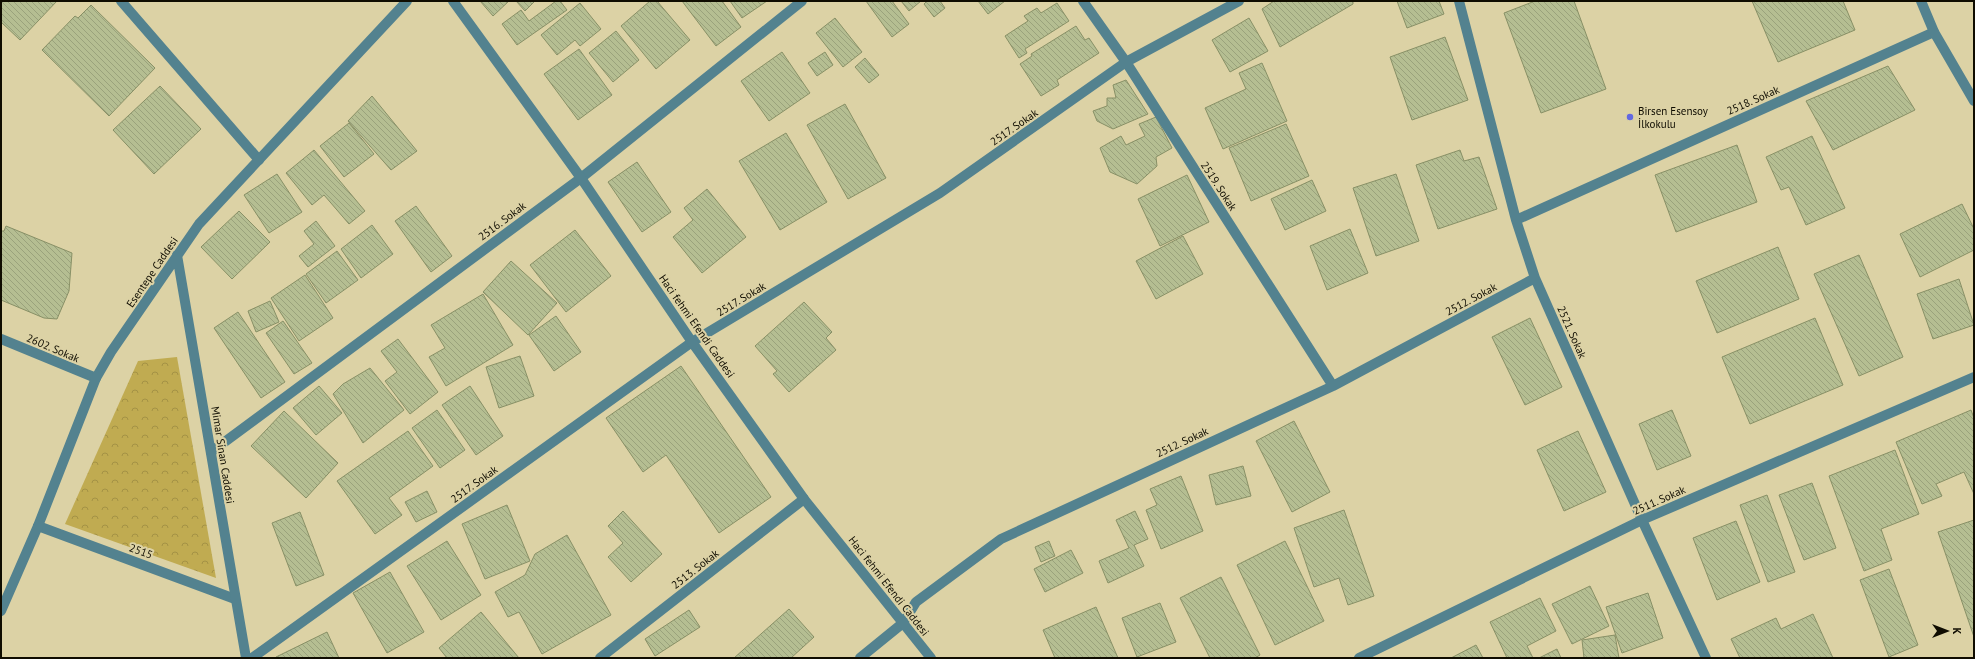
<svg xmlns="http://www.w3.org/2000/svg" width="1975" height="659" viewBox="0 0 1975 659" font-family="'PT Sans',sans-serif">
  <style>
    .park { fill: url(#park-crowns) }
    .building { fill: url(#building-back-hatch); stroke: #889066 }
    .lines { fill: none; stroke-linecap: round; stroke-linejoin: round }
    .minor { stroke: #53828f; stroke-width: 10 }
    .tertiary { stroke: #53828f; stroke-width: 10 }
    .poi-dot { fill: #6268e1; stroke: #dcd2a5; stroke-width: 1.5 }
    .labels { text-anchor: middle; stroke-width: 4; stroke-linejoin: round; paint-order: stroke }
    .street-label { font-size: 11px; fill: #0f0c00; stroke: #dcd2a5 }
    .poi-label { font-size: 11px; fill: #0f0c00; stroke: #dcd2a5; text-anchor: start }
  </style>
  <defs>
    <pattern id="park-crowns" width="20" height="18" patternUnits="userSpaceOnUse"><rect width="20" height="18" fill="#c0ab51"/><path d="M2 6a3 3 0 1 1 6 0M12 15a3 3 0 1 1 6 0" fill="none" stroke="#a49245"/></pattern>
    <pattern id="building-back-hatch" width="6" height="6" patternUnits="userSpaceOnUse"><rect width="6" height="6" fill="#b5be92"/><path d="M-1 5l2 2M0 0l6 6M5-1l2 2" fill="none" stroke="#9aa27c"/></pattern>
  </defs>
  <rect width="100%" height="100%" fill="#dcd2a5"/>
  <path class="park" d="M 177,357 L 216,578 L 65,524 L 138,361 Z"/>
  <path class="building" d="M 1,1 L 57,1 L 20,40 L 1,22 Z
    M 480,1 L 509,1 L 493,16 Z
    M 516,1 L 535,1 L 525,11 Z
    M 556,1 L 560,1 L 567,10 L 517,45 L 502,24 L 521,10 L 529,21 Z
    M 650,1 L 657,1 L 690,40 L 656,69 L 621,26 Z
    M 682,1 L 722,1 L 741,27 L 716,46 Z
    M 730,1 L 767,1 L 742,18 Z
    M 866,1 L 892,1 L 909,24 L 892,37 Z
    M 901,1 L 921,1 L 909,11 Z
    M 927,1 L 940,1 L 945,8 L 934,17 L 924,4 Z
    M 978,1 L 1005,1 L 988,14 Z
    M 1274,1 L 1353,1 L 1353,4 L 1280,47 L 1262,9 Z
    M 1397,1 L 1439,1 L 1444,14 L 1407,28 Z
    M 1535,1 L 1574,1 L 1606,89 L 1541,113 L 1504,13 Z
    M 1752,1 L 1843,1 L 1855,30 L 1778,62 Z
    M 580,3 L 601,29 L 580,46 L 575,40 L 557,55 L 541,35 Z
    M 1057,3 L 1069,21 L 1025,49 L 1027,53 L 1019,58 L 1005,36 L 1028,21 L 1024,16 L 1037,8 L 1041,13 Z
    M 91,5 L 155,68 L 109,116 L 42,50 L 75,16 L 78,18 Z
    M 835,18 L 862,52 L 843,67 L 816,33 Z
    M 1249,18 L 1268,51 L 1230,72 L 1212,40 Z
    M 1076,26 L 1085,40 L 1089,38 L 1099,53 L 1057,80 L 1059,85 L 1041,96 L 1020,64 L 1032,56 L 1031,54 Z
    M 616,31 L 639,60 L 613,82 L 589,53 Z
    M 1445,37 L 1468,100 L 1412,120 L 1390,57 Z
    M 579,49 L 612,95 L 578,120 L 544,74 Z
    M 782,52 L 810,93 L 769,121 L 741,81 Z
    M 825,52 L 833,65 L 817,76 L 808,63 Z
    M 865,58 L 879,75 L 869,83 L 855,67 Z
    M 1262,63 L 1287,121 L 1223,149 L 1205,108 L 1246,89 L 1239,73 Z
    M 1888,66 L 1915,110 L 1833,150 L 1806,101 Z
    M 1126,80 L 1148,114 L 1113,129 L 1097,121 L 1093,111 L 1107,106 L 1107,98 L 1116,98 L 1113,85 Z
    M 160,86 L 201,129 L 154,174 L 113,130 Z
    M 372,96 L 417,151 L 391,170 L 348,121 Z
    M 845,104 L 886,178 L 848,199 L 807,125 Z
    M 1156,117 L 1172,148 L 1156,157 L 1157,166 L 1137,184 L 1110,172 L 1100,148 L 1121,136 L 1126,145 L 1145,136 L 1139,124 Z
    M 349,123 L 374,154 L 344,177 L 320,146 Z
    M 1286,124 L 1309,176 L 1251,201 L 1229,148 Z
    M 786,133 L 827,202 L 780,230 L 739,161 Z
    M 1812,136 L 1845,208 L 1806,225 L 1789,187 L 1781,190 L 1766,157 Z
    M 1737,145 L 1757,202 L 1676,232 L 1655,175 Z
    M 314,150 L 365,211 L 349,224 L 324,195 L 312,205 L 286,173 Z
    M 1460,150 L 1464,161 L 1479,157 L 1497,209 L 1438,229 L 1416,165 Z
    M 637,162 L 671,212 L 642,232 L 608,182 Z
    M 277,174 L 302,212 L 269,233 L 244,195 Z
    M 1396,174 L 1419,241 L 1376,256 L 1353,188 Z
    M 1187,175 L 1209,222 L 1160,246 L 1138,199 Z
    M 1312,180 L 1326,211 L 1285,230 L 1271,199 Z
    M 707,189 L 746,237 L 702,273 L 673,237 L 693,220 L 684,208 Z
    M 1962,204 L 1974,229 L 1974,250 L 1920,277 L 1900,234 Z
    M 416,206 L 452,256 L 431,272 L 395,221 Z
    M 239,211 L 270,242 L 232,279 L 201,247 Z
    M 316,221 L 335,246 L 308,267 L 299,256 L 314,244 L 304,231 Z
    M 372,225 L 393,254 L 361,278 L 341,249 Z
    M 6,226 L 72,253 L 69,291 L 57,319 L 44,318 L 1,300 L 1,231 L 4,231 Z
    M 1350,229 L 1368,273 L 1327,290 L 1310,246 Z
    M 575,230 L 611,276 L 566,312 L 530,265 Z
    M 1183,236 L 1203,274 L 1156,299 L 1136,261 Z
    M 1778,247 L 1799,299 L 1717,333 L 1696,281 Z
    M 337,251 L 358,280 L 326,303 L 306,274 Z
    M 1859,255 L 1903,357 L 1859,376 L 1814,274 Z
    M 511,261 L 557,303 L 528,335 L 483,292 Z
    M 305,275 L 333,318 L 299,341 L 271,298 Z
    M 1959,279 L 1974,325 L 1933,339 L 1917,294 Z
    M 483,294 L 513,345 L 446,386 L 429,357 L 445,348 L 431,325 Z
    M 270,301 L 279,322 L 256,332 L 248,311 Z
    M 804,302 L 832,332 L 826,338 L 836,350 L 789,392 L 773,374 L 777,371 L 755,346 Z
    M 238,312 L 285,382 L 261,398 L 214,328 Z
    M 556,316 L 581,352 L 554,371 L 529,335 Z
    M 1530,318 L 1562,387 L 1525,405 L 1492,337 Z
    M 1815,318 L 1843,385 L 1750,424 L 1722,357 Z
    M 283,321 L 312,363 L 294,374 L 266,333 Z
    M 398,339 L 438,392 L 410,414 L 385,381 L 397,372 L 381,351 Z
    M 520,356 L 534,396 L 499,408 L 486,367 Z
    M 681,366 L 771,497 L 719,533 L 666,455 L 643,472 L 606,418 Z
    M 370,368 L 404,410 L 363,443 L 333,394 L 343,384 Z
    M 319,386 L 342,413 L 316,435 L 293,408 Z
    M 470,386 L 503,436 L 476,455 L 442,405 Z
    M 437,410 L 465,450 L 440,468 L 412,428 Z
    M 1672,410 L 1691,456 L 1657,470 L 1639,424 Z
    M 1971,410 L 1974,418 L 1974,494 L 1964,472 L 1936,484 L 1942,496 L 1922,504 L 1896,442 Z
    M 284,411 L 338,463 L 306,498 L 251,446 Z
    M 1294,421 L 1330,492 L 1292,512 L 1256,441 Z
    M 408,431 L 433,466 L 389,498 L 402,515 L 375,534 L 337,481 Z
    M 1578,431 L 1606,492 L 1564,511 L 1537,450 Z
    M 1895,450 L 1919,514 L 1881,529 L 1892,560 L 1864,571 L 1829,476 Z
    M 1243,466 L 1251,496 L 1216,505 L 1209,475 Z
    M 1181,476 L 1203,531 L 1161,549 L 1146,510 L 1157,505 L 1150,489 Z
    M 1812,483 L 1836,548 L 1804,560 L 1779,495 Z
    M 427,491 L 437,512 L 416,522 L 405,502 Z
    M 1767,495 L 1795,572 L 1768,582 L 1740,505 Z
    M 507,505 L 530,561 L 485,579 L 462,524 Z
    M 1344,510 L 1374,596 L 1348,605 L 1339,578 L 1314,587 L 1294,528 Z
    M 623,511 L 662,554 L 631,582 L 608,557 L 623,543 L 608,526 Z
    M 1135,511 L 1148,539 L 1134,545 L 1144,566 L 1108,583 L 1099,561 L 1129,548 L 1116,520 Z
    M 300,512 L 324,575 L 296,586 L 272,523 Z
    M 1974,520 L 1974,637 L 1938,532 Z
    M 1736,521 L 1760,582 L 1717,600 L 1693,538 Z
    M 567,535 L 611,615 L 542,654 L 519,612 L 508,617 L 495,592 L 525,575 L 535,554 Z
    M 447,541 L 481,595 L 441,620 L 407,566 Z
    M 1049,541 L 1055,556 L 1041,562 L 1035,547 Z
    M 1285,541 L 1324,621 L 1275,645 L 1237,565 Z
    M 1071,550 L 1083,573 L 1045,592 L 1034,569 Z
    M 1889,569 L 1918,645 L 1889,657 L 1860,580 Z
    M 390,572 L 424,632 L 387,653 L 353,593 Z
    M 1221,577 L 1260,655 L 1255,658 L 1210,658 L 1180,598 Z
    M 1590,586 L 1609,626 L 1572,644 L 1552,604 Z
    M 1648,593 L 1663,638 L 1622,653 L 1606,607 Z
    M 1540,598 L 1556,631 L 1527,646 L 1533,658 L 1507,658 L 1490,622 Z
    M 1160,603 L 1176,642 L 1137,657 L 1122,618 Z
    M 1096,607 L 1118,658 L 1055,658 L 1043,630 Z
    M 789,609 L 814,637 L 791,658 L 734,658 Z
    M 689,610 L 700,627 L 655,656 L 645,639 Z
    M 481,612 L 519,658 L 447,658 L 439,648 Z
    M 1813,614 L 1833,658 L 1740,658 L 1731,639 L 1776,618 L 1781,629 Z
    M 327,632 L 339,658 L 276,658 L 276,657 Z
    M 1615,635 L 1619,658 L 1584,658 L 1582,640 Z
    M 1476,645 L 1483,658 L 1451,658 Z
    M 1557,649 L 1561,658 L 1539,658 Z"/>
  <g class="lines">
    <path class="minor" d="M 121,1 L 259,160
      M 1083,1 L 1126,62 L 1333,386
      M 1459,1 L 1516,220 L 1535,278 L 1642,520 L 1706,658
      M 1516,220 L 1934,32
      M 1,339 L 96,378
      M 211,452 L 581,178 L 802,1
      M 38,526 L 235,599
      M 252,658 L 692,342 L 940,193 L 1126,62 L 1239,1
      M 600,658 L 804,499
      M 860,658 L 903,623 L 916,602 L 1001,539 L 1333,386 L 1535,278
      M 1359,658 L 1642,520 L 1974,377"/>
    <path class="tertiary" d="M 453,1 L 581,178 L 692,342 L 804,499 L 931,658
      M 1921,1 L 1934,32 L 1974,101
      M 177,255 L 246,658
      M 1,611 L 38,526 L 96,378 L 111,352 L 199,224 L 407,1"/>
  </g>
  <circle class="poi-dot" cx="1630" cy="117" r="4"/>
  <g class="labels">
    <g class="street-label">
      <text transform="translate(1753 100) rotate(-24)" y="4">2518. Sokak</text>
      <text transform="translate(1014 127) rotate(-35)" y="4">2517. Sokak</text>
      <text transform="translate(1219 186) rotate(57)" y="4">2519. Sokak</text>
      <text transform="translate(502 221) rotate(-37)" y="4">2516. Sokak</text>
      <text transform="translate(152 272) rotate(-56)" y="4">Esentepe Caddesi</text>
      <text transform="translate(741 299) rotate(-31)" y="4">2517. Sokak</text>
      <text transform="translate(1471 299) rotate(-28)" y="4">2512. Sokak</text>
      <text transform="translate(697 326) rotate(55)" y="4">Haci fehmi Efendi Caddesi</text>
      <text transform="translate(1572 332) rotate(66)" y="4">2521. Sokak</text>
      <text transform="translate(53 348) rotate(23)" y="4">2602. Sokak</text>
      <text transform="translate(1182 442) rotate(-25)" y="4">2512. Sokak</text>
      <text transform="translate(223 455) rotate(81)" y="4">Mimar Sinan Caddesi</text>
      <text transform="translate(474 484) rotate(-36)" y="4">2517. Sokak</text>
      <text transform="translate(1659 500) rotate(-24)" y="4">2511. Sokak</text>
      <text transform="translate(141 551) rotate(20)" y="4">2515</text>
      <text transform="translate(695 569) rotate(-38)" y="4">2513. Sokak</text>
      <text transform="translate(889 586) rotate(52)" y="4">Haci fehmi Efendi Caddesi</text>
    </g>
    <g class="poi-label">
      <text x="1638" y="115">Birsen Esensoy<tspan x="1638" dy="13">İlkokulu</tspan></text>
    </g>
  </g>
  <rect width="1975" height="659" fill="none" stroke="#0f0c00" stroke-width="4"/>
  <g transform="translate(1947 631) rotate(90)" stroke="#dcd2a5" stroke-width="3" paint-order="stroke">
  <path d="M0-3L7 15L0 10L-7 15Z" fill="#0f0c00"/>
  <text y="-6" font-size="11" font-weight="bold" text-anchor="middle" fill="#0f0c00">K</text>
  </g>
</svg>
